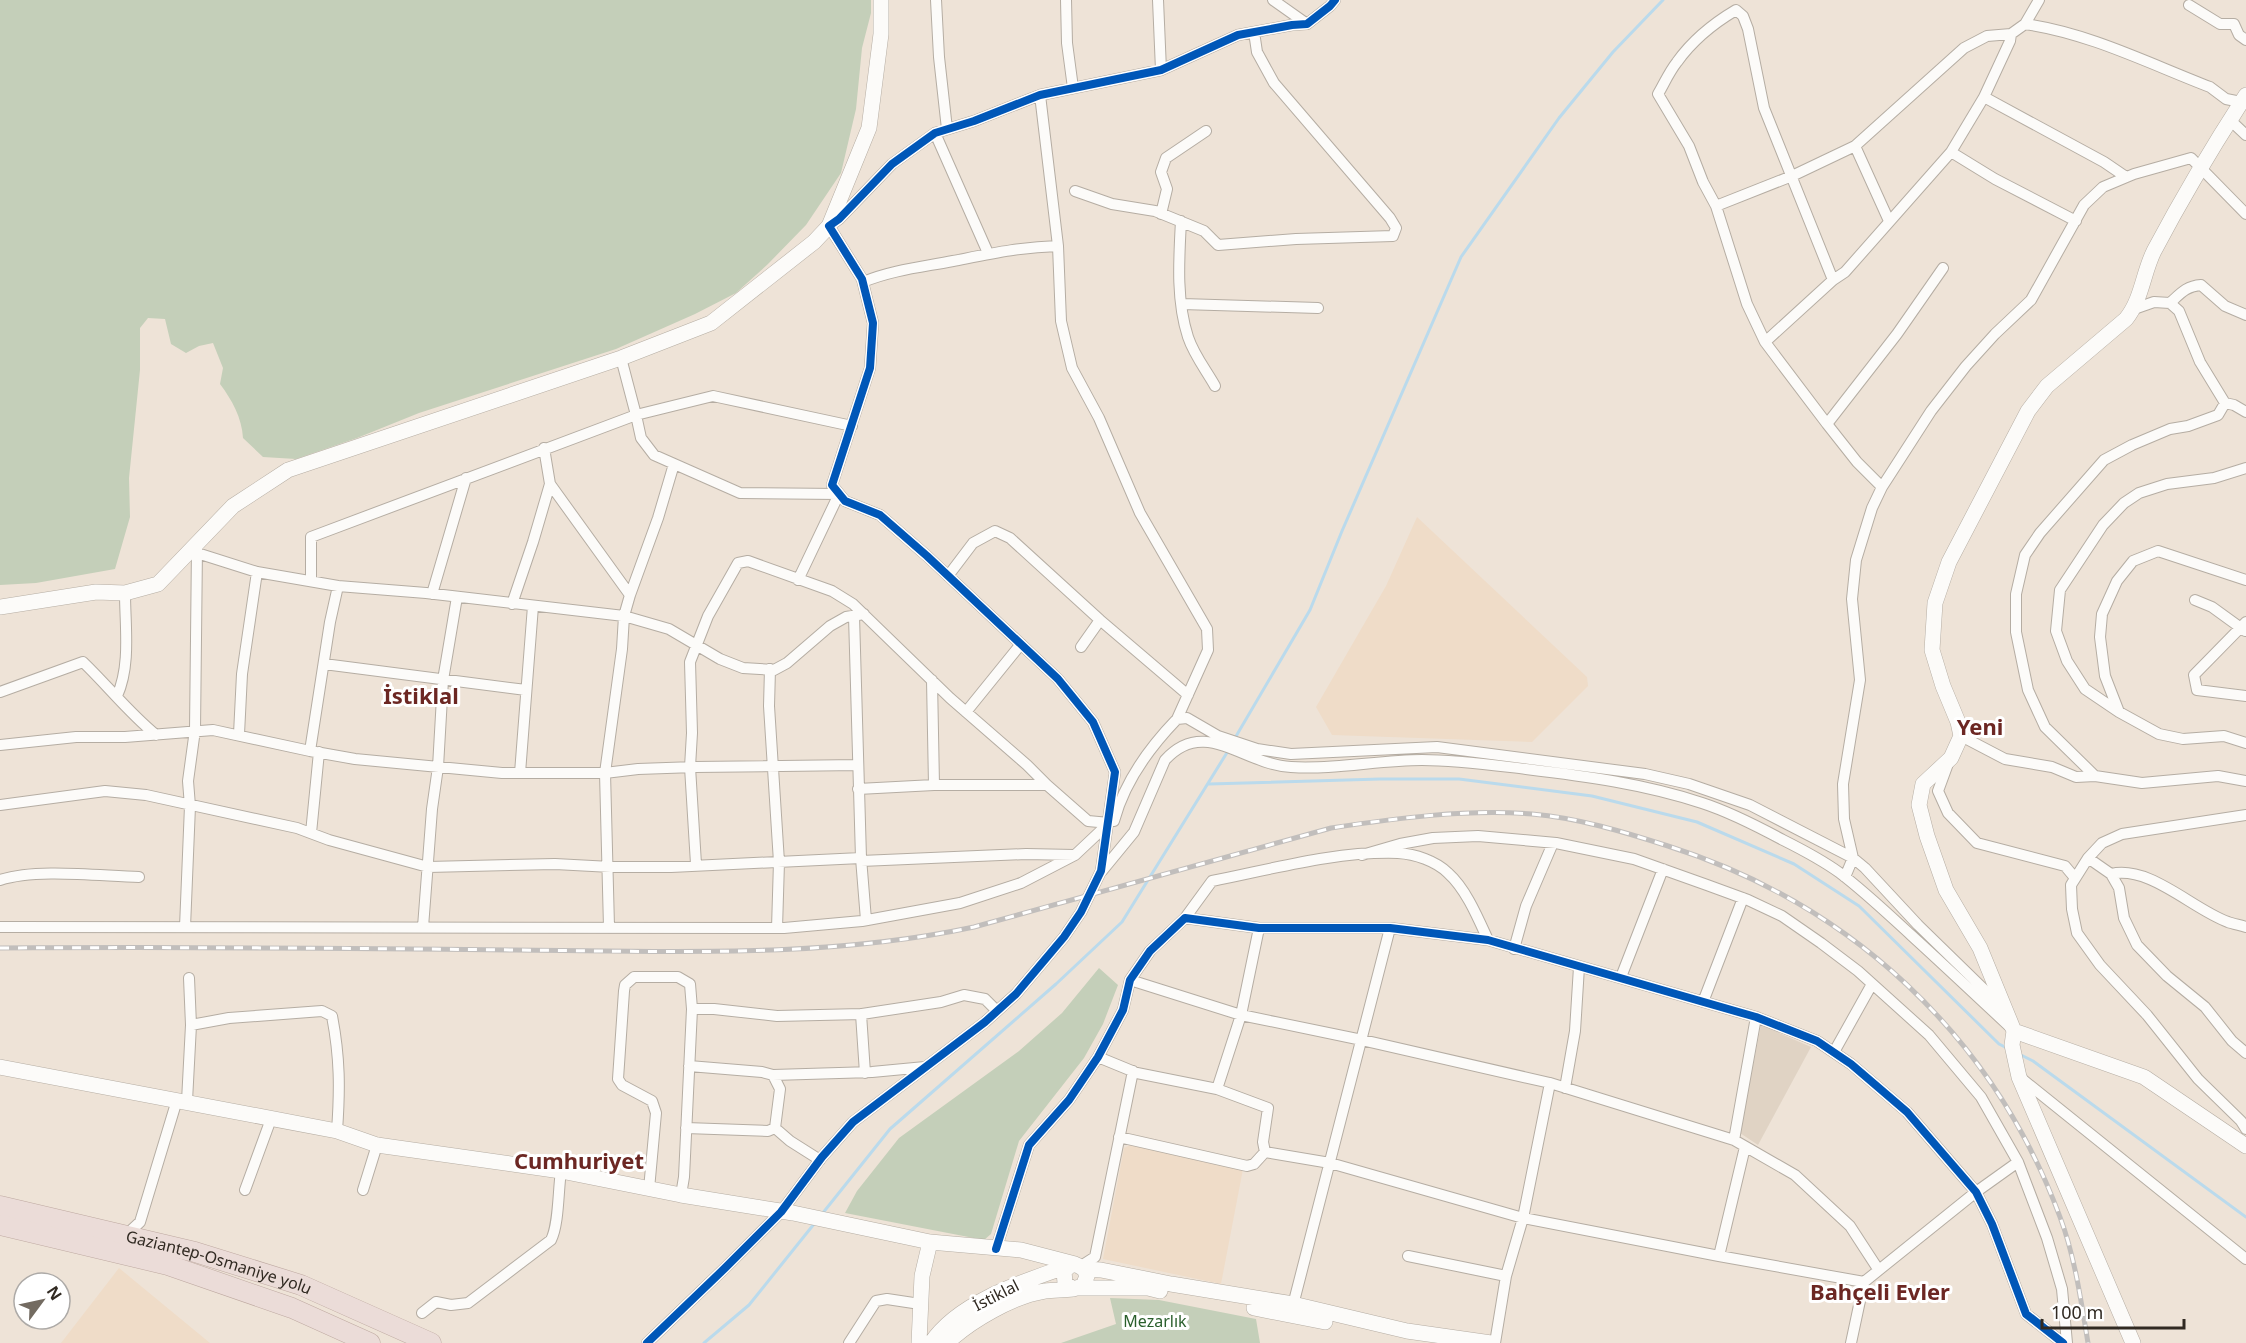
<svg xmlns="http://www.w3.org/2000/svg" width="2246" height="1343" viewBox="0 0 2246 1343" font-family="'Noto Sans',sans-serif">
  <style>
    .commercial { fill: #e0d3c4 }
    .built { fill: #efdcc8 }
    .green { fill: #c4cfb9 }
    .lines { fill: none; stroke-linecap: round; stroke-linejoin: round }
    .stream { stroke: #badaec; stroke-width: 3 }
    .street-casing { stroke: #b5ada3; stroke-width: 12 }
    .secondary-casing { stroke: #b5ada3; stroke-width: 16 }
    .highway-casing { stroke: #bea9a1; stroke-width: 21 }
    .street { stroke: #fcfbf9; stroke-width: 10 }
    .secondary { stroke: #fcfbf9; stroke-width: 15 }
    .highway { stroke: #ebdcd8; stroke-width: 20 }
    .rail-casing { stroke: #c1bebc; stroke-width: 5 }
    .rail { stroke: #fff; stroke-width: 3; stroke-dasharray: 9; stroke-linecap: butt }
    .cycleway-casing { stroke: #fff; stroke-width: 11 }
    .cycleway { stroke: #0057b8; stroke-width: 8 }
    .labels { text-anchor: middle; stroke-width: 6; stroke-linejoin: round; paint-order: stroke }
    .street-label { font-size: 16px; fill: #312a22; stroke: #fff }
    .park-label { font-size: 16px; fill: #2a5f2c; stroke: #fff }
    .district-label { font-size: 22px; font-weight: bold; fill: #6c2723; stroke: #fff }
  </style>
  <rect width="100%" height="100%" fill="#eee3d7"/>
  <path class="commercial" d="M 1761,1025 L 1811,1047 L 1758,1145 L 1740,1133 Z"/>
  <path class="built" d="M 1417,517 L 1587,677 L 1588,686 L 1532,742 L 1332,735 L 1316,707 L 1386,586 Z
    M 1132,1144 L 1243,1169 L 1221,1284 L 1103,1259 L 1124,1148 Z
    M 119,1268 L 210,1343 L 61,1343 Z"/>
  <path class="green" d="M 0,0 L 871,0 L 871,13 L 862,48 L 856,109 L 841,173 L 806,225 L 768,264 L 736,293 L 695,314 L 616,349 L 419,413 L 357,438 L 296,459 L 263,457 L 243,438 C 242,418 232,400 220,384 L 223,368 L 213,343 L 199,346 L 186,353 L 171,344 L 165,319 L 148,318 L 140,328 L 140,370 L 129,478 L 130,517 L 115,569 L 36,583 L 0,585 Z
    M 1099,968 L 1118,985 L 1103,1024 L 1084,1058 L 1019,1141 L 991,1234 L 984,1240 L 845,1213 L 857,1191 L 899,1138 L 1019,1051 L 1062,1013 Z
    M 1110,1298 L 1159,1300 L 1256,1319 L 1260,1343 L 1061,1343 L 1116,1324 Z"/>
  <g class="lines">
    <path class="stream" d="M 1235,738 L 1310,610 L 1342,531 L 1461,257 L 1559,118 L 1613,52 L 1663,0
      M 1209,784 L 1380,779 L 1459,779 L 1592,796 L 1697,822 L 1794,864 L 1859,906 L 1999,1044 L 2007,1048
      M 2021,1055 L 2033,1061 L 2246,1217
      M 822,1214 L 890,1129 L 1056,984 L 1122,922 L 1228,751
      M 704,1343 L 749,1305 L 814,1224"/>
    <g class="street-casing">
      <path id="street" d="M 936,0 L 939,57 L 947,129
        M 1066,0 L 1067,43 L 1073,88
        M 1158,0 L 1161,70
        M 1273,0 L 1307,24
        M 2039,0 L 2025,24 C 2089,33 2150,64 2210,87 L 2226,99 L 2241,102
        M 2189,5 L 2220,24 L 2234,24 L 2239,35 L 2246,40
        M 1040,95 L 1058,246 L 1061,321 L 1072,368 L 1099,418 L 1140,513 L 1207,629 L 1208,650 L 1177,719
        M 1984,97 L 2104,162 L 2126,177
        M 2230,120 L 2246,135
        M 935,133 L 988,253
        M 1855,146 L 1889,221
        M 1951,152 L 1995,179 L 2076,221
        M 1075,191 L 1112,204 L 1155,211 L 1204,231 L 1218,245 L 1296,239 L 1393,236 L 1396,228 L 1390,218 L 1274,83 L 1257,52 L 1254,32
        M 1716,206 L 1792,176 L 1855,146 L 1964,48 L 1987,36 L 2011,34 L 2025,24
        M 1161,214 L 1167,189 L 1161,172 L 1166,158 L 1206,131
        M 1181,221 C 1179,259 1176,300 1188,337 C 1194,355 1206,370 1215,386
        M 1943,268 L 1897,334 L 1827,424 L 1765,342 L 1833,280 L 1845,272 L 1951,152 L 1984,97 L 2010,41 L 2011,34
        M 863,282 C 892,270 922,267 953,261 C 989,254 1020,247 1058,246
        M 2170,303 C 2180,294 2186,286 2201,285 L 2225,306 L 2246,315
        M 1182,304 L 1318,308
        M 2134,309 L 2154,302 L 2170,303 L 2179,311 L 2200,362 L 2225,403 L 2234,405 L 2246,412
        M 1765,342 L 1747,304 L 1716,206 L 1703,182 L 1689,146 L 1658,94 C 1664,84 1669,72 1677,62 C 1692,41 1714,23 1736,10 L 1743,16 L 1748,29 L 1764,108 L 1833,280
        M 1827,424 L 1857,462 L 1882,487
        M 544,448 L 550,484 L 630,595 L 624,616 L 622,649 L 605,773 L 609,927
        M 2246,468 L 2214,478 L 2167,484 L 2139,493 L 2124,503 L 2103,525 L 2060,590 L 2056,631 L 2067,661 L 2085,689 L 2119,712 L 2159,734 L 2183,739 L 2224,736 L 2246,743
        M 197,553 L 257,572 L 338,586 L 426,593 L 624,616 L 669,629 L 720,659 L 743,668 L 774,670 L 787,663 L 830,626 L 846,617 L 864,614
        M 948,576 L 973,543 L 995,531 L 1010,538 L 1100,620 L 1188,695
        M 311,580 L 311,537 L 636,415 L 621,358
        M 798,580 L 839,494 L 740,493 L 654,455 L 641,438 L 636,415 L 713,396 L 852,426
        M 432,594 L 466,478
        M 630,595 L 658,518 L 674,464
        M 2195,600 L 2212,607 L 2245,631
        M 512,604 L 533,542 L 550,484
        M 854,616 L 861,858 L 866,920
        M 2246,622 L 2194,675 L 2197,690 L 2246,696
        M 1081,647 L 1100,620
        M 324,664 L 526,690
        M 770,669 L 769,706 L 779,862 L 777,928
        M 932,680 L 934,785 L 1047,785
        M 0,692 L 83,662 C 108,686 129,713 156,735
        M 117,696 C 131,665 125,626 125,593
        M 966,712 L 1021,644
        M 2119,712 L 2105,676 L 2100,637 L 2102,614 L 2117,581 L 2133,561 L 2158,551 L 2246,580
        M 239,734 L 242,674 L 257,572
        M 1961,736 L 2005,759 L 2052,767 L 2076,777 L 2095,776 L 2142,783 L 2218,776 L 2246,781
        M 0,745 L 76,737 L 125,737 L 213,730 L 310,751 L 355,759 L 502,773 L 605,773 L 638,769 L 695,767 L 858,765
        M 310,751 L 330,622 L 338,586
        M 1949,761 L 1938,791 L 1948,813 L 1977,843 L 2065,866 L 2075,878
        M 520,773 L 533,606
        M 2095,776 L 2045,727 L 2028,690 L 2016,632 L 2016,594 L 2025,555 L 2040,533 L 2104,460 L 2132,445 L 2170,429 L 2188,426 L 2218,415 L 2225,403
        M 858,789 L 934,785
        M 0,805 L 105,791 L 146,795 L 297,828 L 329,840 L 428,867 L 555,864 L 611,867 L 671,867 L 861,858
        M 2246,815 L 2122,834 L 2102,843 L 2088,858 L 2071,885 L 2072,909 L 2077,933 L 2100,965 L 2147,1015 L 2198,1079 L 2241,1121 L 2246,1129
        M 1114,821 C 1124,783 1150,747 1177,719 L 1187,718 L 1218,736 L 1257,749 L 1291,754 L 1437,747 L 1645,774 L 1689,784 L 1750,805 L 1853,858 L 1865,868 L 1918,925 L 1996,1001 L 2000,1008
        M 311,833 L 319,752
        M 1362,855 L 1400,844 L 1433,838 L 1478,836 L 1556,843 L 1634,859 L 1707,885 L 1748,900 L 1782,916 L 1821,943 L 1858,971 L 1929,1035 L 1981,1097 L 2018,1162 L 2047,1238 L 2062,1289 L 2067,1343
        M 2088,858 L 2111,874 L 2119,888 L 2124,918 L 2137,945 L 2167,976 L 2205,1007 L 2232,1041 L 2246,1053
        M 861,861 L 1026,854 L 1074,855
        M 696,864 L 690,767 L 692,733 L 690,662 L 708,616 L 738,563 L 748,561 L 832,591 L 853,604 L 950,698 L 1027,765 L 1047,785 L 1088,821 L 1109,823
        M 1102,871 L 1134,832 L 1165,760 C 1205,716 1244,765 1291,767 C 1334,770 1379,760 1422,760 C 1457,760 1492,765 1526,769 C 1585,776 1645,784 1702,803 C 1730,812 1757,826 1783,840 C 1803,850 1822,860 1840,873 C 1865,892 1888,914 1911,935 C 1945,966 1978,997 2011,1028
        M 2111,874 C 2150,865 2192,909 2228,922 C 2233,924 2240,925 2246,927
        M 1845,877 L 1853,858 L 1844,819 L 1843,784 L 1860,680 L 1852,599 L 1856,560 L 1872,508 L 1882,487 L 1931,411 L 1966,366 L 1995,334 L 2031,300 L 2084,205 L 2103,187 L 2134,174 L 2191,158 L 2246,214
        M 0,880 C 36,868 100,876 139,877
        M 1185,918 L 1212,881 C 1273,869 1335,851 1398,853 C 1415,854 1436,861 1448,873 C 1466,889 1478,918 1488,940
        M 0,927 L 784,928 L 862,921 L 960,903 L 1021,883 L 1075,855 L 1109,823
        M 185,927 L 190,806 L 188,781 L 195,730 L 197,547
        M 423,927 L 432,809 L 438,767 L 443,680 L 457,597
        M 1259,928 L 1241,1015 L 1217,1089 L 1268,1108 L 1263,1142 L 1265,1152 L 1330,1163 L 1523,1218 L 1719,1256 L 1864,1282
        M 1514,949 L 1526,906 L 1553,843
        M 1621,977 L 1663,869
        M 1130,980 L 1241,1015 L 1362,1040 L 1550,1083 L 1734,1140 L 1795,1175 L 1850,1226 L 1878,1269
        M 1703,1002 L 1743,898
        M 692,1009 L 714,1009 L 777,1016 L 862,1014 L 941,1002 L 964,995 L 985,999 L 997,1011
        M 861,1014 L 865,1073
        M 191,1025 L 229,1018 L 322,1011 L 332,1016 C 340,1058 340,1089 337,1131
        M 1834,1052 L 1872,984
        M 1098,1057 L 1137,1073 L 1217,1089
        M 689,1066 L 762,1072 L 773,1075 L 780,1089 L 775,1128 L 790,1141 L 820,1160
        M 773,1075 L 872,1072 L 925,1067
        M 2022,1079 L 2246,1259
        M 1565,1088 L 1575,1031 L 1579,967
        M 187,1101 L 191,1025 L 189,978
        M 686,1128 L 768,1131 L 775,1128
        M 1119,1137 L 1247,1166 L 1254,1164 L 1265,1152
        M 1734,1140 L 1756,1017
        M 649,1189 L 656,1113 L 652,1101 L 622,1085 L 618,1079 L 624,991 L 625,985 L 634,977 L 678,977 L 690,984 L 692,1009 L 684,1177 L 681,1195
        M 245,1190 L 271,1119
        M 363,1190 L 377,1145
        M 124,1237 L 140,1222 L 177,1100
        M 996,1249 L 1029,1145 L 1069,1100 L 1098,1057 L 1123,1010 L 1130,980 L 1150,951 L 1185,918 L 1259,928 L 1390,928 L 1488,940 L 1756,1017 L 1817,1041 L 1851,1064 L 1907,1112 L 1976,1192 L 1992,1224 L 2026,1314 L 2063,1343
        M 1408,1256 L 1506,1276
        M 1719,1256 L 1745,1147
        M 1081,1266 L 1095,1257 L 1133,1071
        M 1292,1309 L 1390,928
        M 422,1313 L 436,1302 L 451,1305 L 468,1303 L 551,1240 C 559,1224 558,1191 561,1171
        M 647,1343 L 725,1268 L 781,1212 L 822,1157 L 853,1122 L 985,1022 L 1016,994 L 1064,937 L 1081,912 L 1101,871 L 1115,772 L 1093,722 L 1058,679 L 927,556 L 880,515 L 845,501 L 832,485 L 870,368 L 873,323 L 862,279 L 829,226 L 839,219 L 892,164 L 935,133 L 974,121 L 1040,95 L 1161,70 L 1238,35 L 1292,25 L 1307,24 L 1330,6 L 1335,0
        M 849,1343 L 876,1301 L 887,1299 L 920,1304
        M 1495,1343 L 1506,1276 L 1523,1218 L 1550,1083
        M 1851,1343 L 1864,1282 L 1976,1192 L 2018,1162"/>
    </g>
    <g class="secondary-casing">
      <path id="secondary" d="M 0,607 L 96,592 L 125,593 L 158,584 L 233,506 L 288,470 L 621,358 L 711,323 L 814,242 L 829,226 L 869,128 L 881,34 L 881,0
        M 2014,1031 L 2144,1077 L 2246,1146
        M 0,1067 L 337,1131 L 377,1145 L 561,1171 L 681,1195 L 793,1213 L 930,1242 L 1021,1250 L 1075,1264
        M 1084,1269 L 1087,1276 L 1083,1286 L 1073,1289 L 1065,1283 L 1064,1271 L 1071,1265 L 1077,1265 L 1084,1269 L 1101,1270 L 1171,1284 L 1293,1304 L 1407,1331 L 1491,1343
        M 1079,1288 L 1148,1288 L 1160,1291
        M 1254,1308 L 1325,1322
        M 919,1343 L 922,1276 L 930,1242
        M 931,1343 C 959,1301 1025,1281 1071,1265
        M 947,1343 C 970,1321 1013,1296 1045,1291 C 1054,1290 1063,1290 1073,1289
        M 2133,1343 L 2019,1077 L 2012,1045 L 2014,1031 L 1980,948 L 1946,890 L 1927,836 L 1919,805 L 1923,784 L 1951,758 L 1961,736 L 1958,722 L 1943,686 L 1932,650 L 1935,603 L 1949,562 L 2028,411 L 2047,386 L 2126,319 C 2142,299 2143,273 2154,251 C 2182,198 2213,146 2246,95"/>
    </g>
    <g class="highway-casing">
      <g id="highway">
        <path id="s1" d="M 0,1206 L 195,1252 L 301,1285 L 431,1343"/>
        <path d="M 0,1225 L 168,1265 L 292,1308 L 370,1343"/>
      </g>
    </g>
    <use href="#street" class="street"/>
    <use href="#secondary" class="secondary"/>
    <use href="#highway" class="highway"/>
    <g class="rail-casing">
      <path id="rail" d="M 0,948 C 172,947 343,948 515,950 C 668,951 823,959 974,927 L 1331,828 C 1398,818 1465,809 1532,814 C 1579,818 1624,832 1668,846 C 1851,904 1993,1036 2060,1217 C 2075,1257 2081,1301 2088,1343"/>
    </g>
    <use href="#rail" class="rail"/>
    <g class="cycleway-casing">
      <path id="cycleway" d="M 996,1249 L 1029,1145 L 1069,1100 L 1098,1057 L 1123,1010 L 1130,980 L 1150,951 L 1185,918 L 1259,928 L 1390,928 L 1488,940 L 1756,1017 L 1817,1041 L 1851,1064 L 1907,1112 L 1976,1192 L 1992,1224 L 2026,1314 L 2063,1343
        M 647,1343 L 725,1268 L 781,1212 L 822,1157 L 853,1122 L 985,1022 L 1016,994 L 1064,937 L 1081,912 L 1101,871 L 1115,772 L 1093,722 L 1058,679 L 927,556 L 880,515 L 845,501 L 832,485 L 870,368 L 873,323 L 862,279 L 829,226 L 839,219 L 892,164 L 935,133 L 974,121 L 1040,95 L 1161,70 L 1238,35 L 1292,25 L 1307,24 L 1330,6 L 1335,0"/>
    </g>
    <use href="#cycleway" class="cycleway"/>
  </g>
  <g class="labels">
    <g class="street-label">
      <text dy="6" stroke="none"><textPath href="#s1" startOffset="226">Gaziantep-Osmaniye yolu</textPath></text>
      <text transform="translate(996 1295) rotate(-27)" y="6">İstiklal</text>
    </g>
    <g class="park-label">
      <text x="1155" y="1327">Mezarlık</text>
    </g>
    <g class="district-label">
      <text x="421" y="704">İstiklal</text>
      <text x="1980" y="735">Yeni</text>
      <text x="579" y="1169">Cumhuriyet</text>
      <text x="1880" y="1300">Bahçeli Evler</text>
    </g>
  </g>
  <g transform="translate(42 1301) rotate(57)"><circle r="28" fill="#ffffff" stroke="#adaaa7" stroke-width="1.5"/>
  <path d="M0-4.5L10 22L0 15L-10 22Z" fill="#736b61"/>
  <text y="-9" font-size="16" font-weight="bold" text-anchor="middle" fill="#312a22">N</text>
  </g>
  <path d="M2042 1319v9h142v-9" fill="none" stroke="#312a22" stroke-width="3"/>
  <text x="2051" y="1319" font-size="18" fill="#312a22" stroke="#ffffff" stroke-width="4.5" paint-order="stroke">100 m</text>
</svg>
